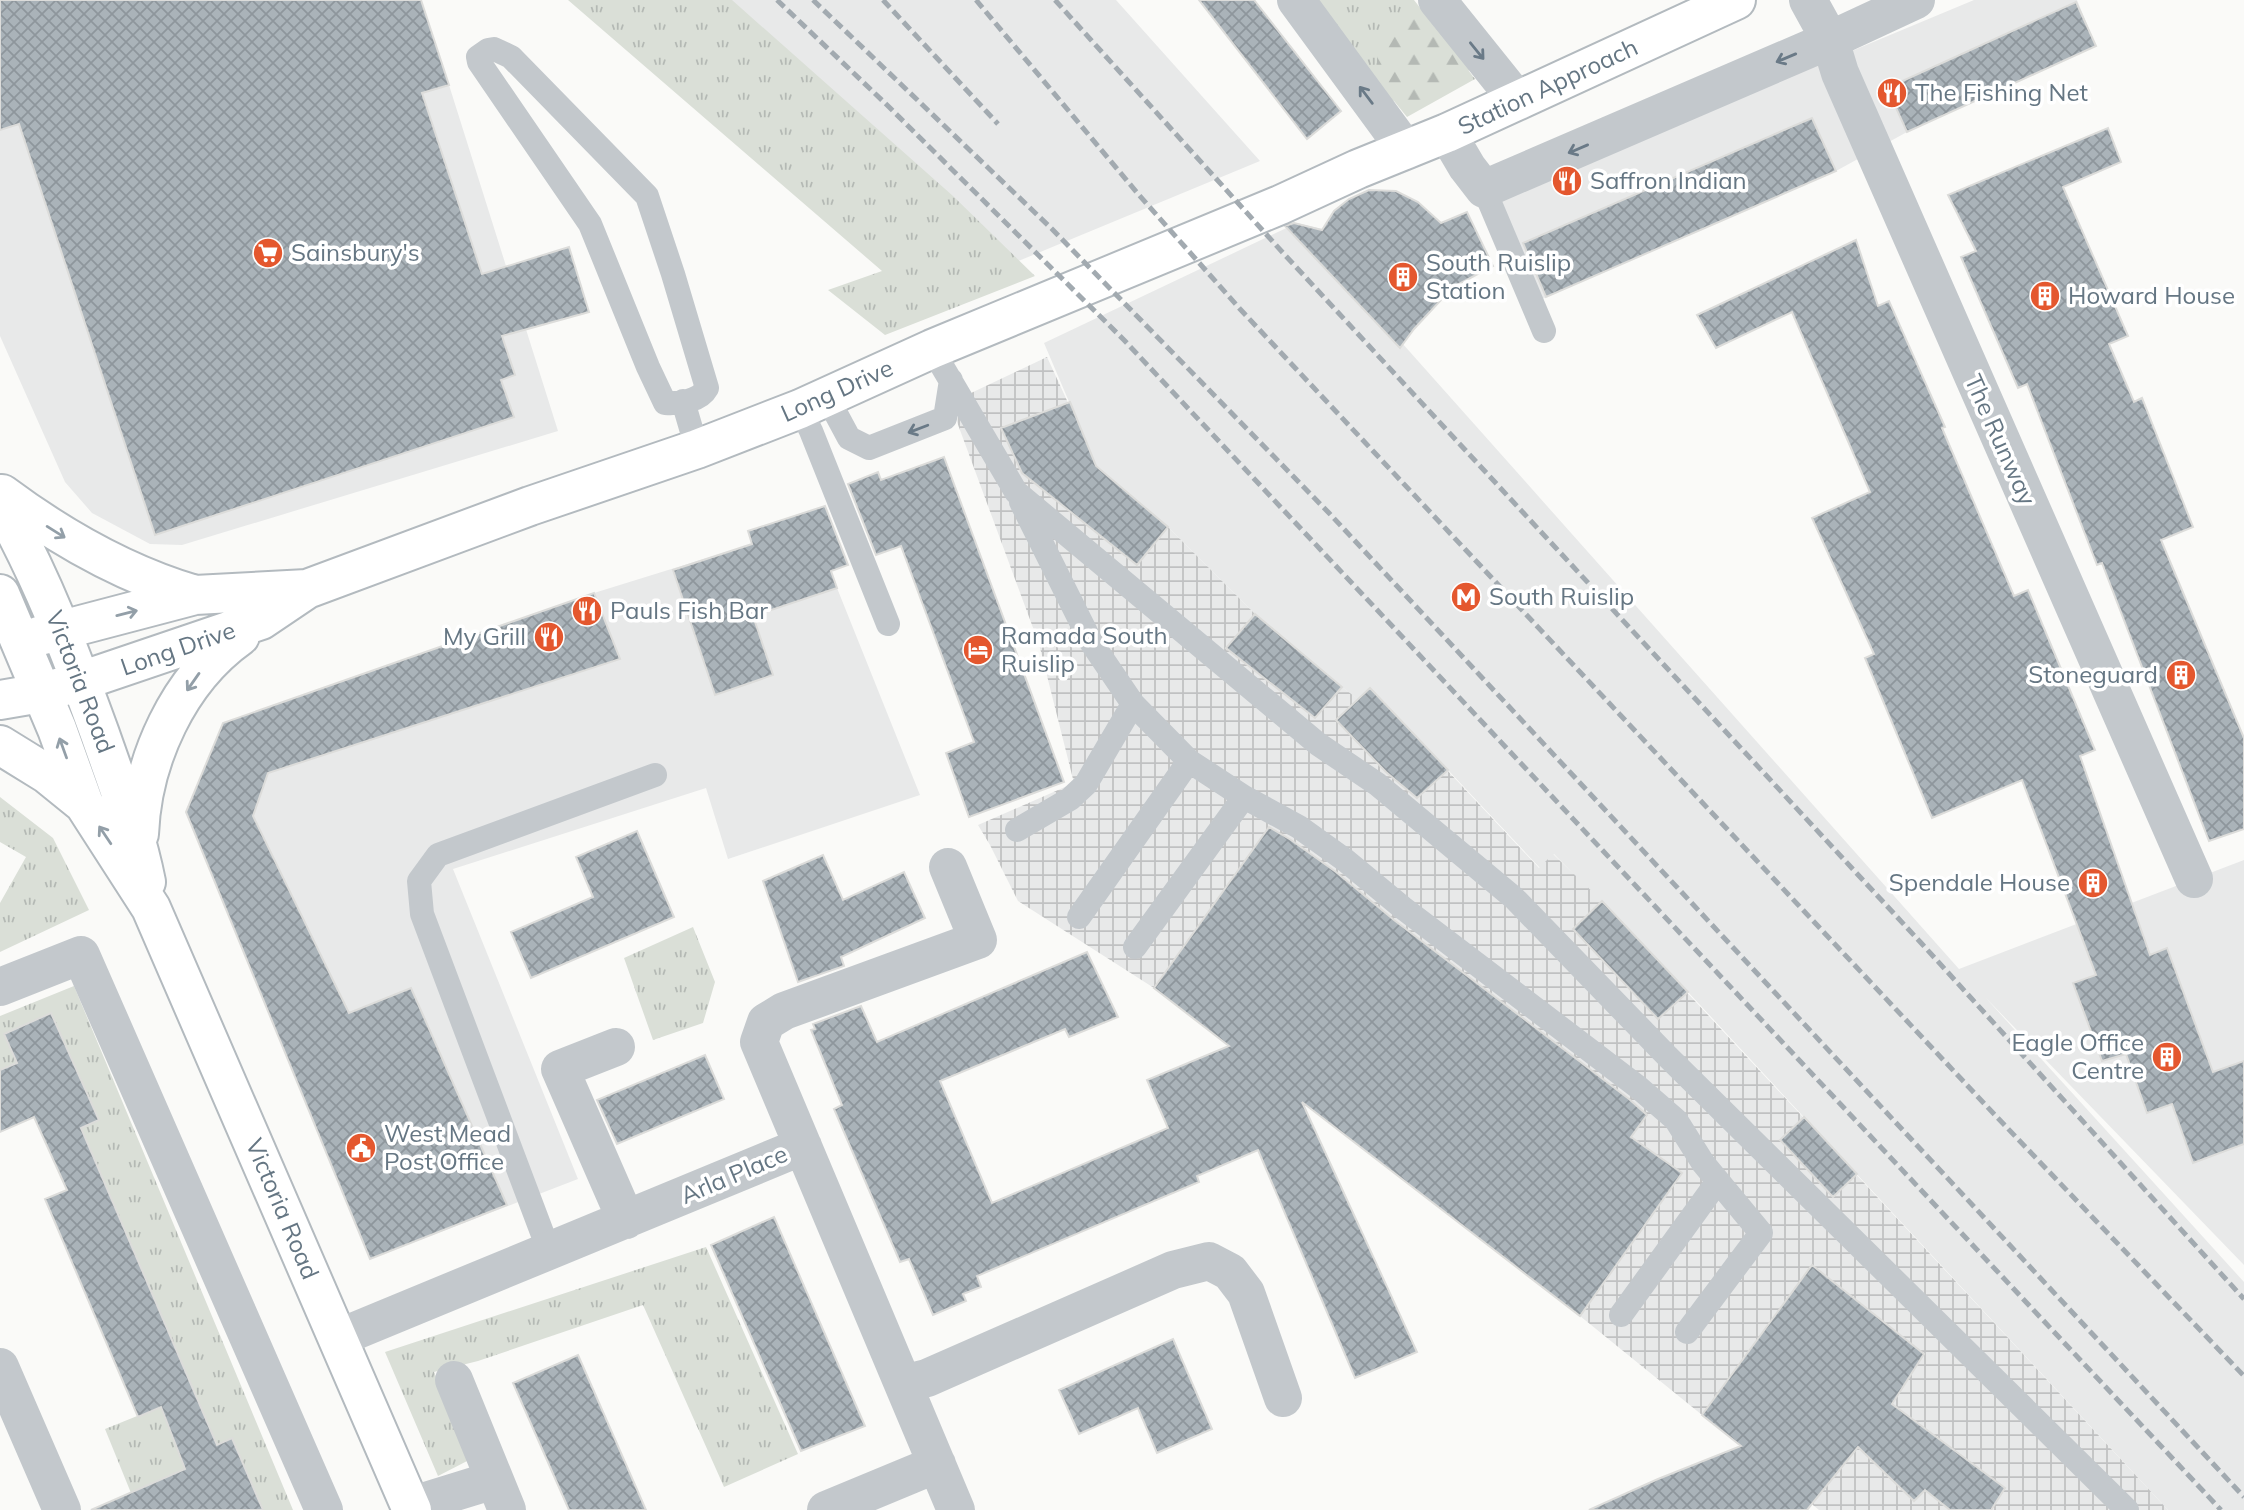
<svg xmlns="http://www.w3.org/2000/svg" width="2244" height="1510" viewBox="0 0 2244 1510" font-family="Mulish,sans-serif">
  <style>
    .built { fill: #e8e9e9 }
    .industrial { fill: url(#industrial-grid) }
    .grass { fill: url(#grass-tufts) }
    .forest { fill: url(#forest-firs) }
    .building { fill: url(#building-cross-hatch); stroke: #dcdcda; stroke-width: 2 }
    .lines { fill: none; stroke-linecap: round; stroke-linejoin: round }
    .secondary-casing { stroke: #b3babf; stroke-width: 42 }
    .lane { stroke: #c3c8cc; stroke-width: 24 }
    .street { stroke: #c3c8cc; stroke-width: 38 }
    .secondary { stroke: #fff; stroke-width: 38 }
    .rail { stroke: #a2aab0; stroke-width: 5; stroke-dasharray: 10 5; stroke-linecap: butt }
    .oneway { stroke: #6a7a87 }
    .oneway2 { stroke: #939fa8 }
    .labels { text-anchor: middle; stroke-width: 7; stroke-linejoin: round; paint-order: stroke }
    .street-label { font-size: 24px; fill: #657683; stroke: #fff }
    .poi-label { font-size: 24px; fill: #657683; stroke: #fff; text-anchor: start }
  </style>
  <defs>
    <pattern id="industrial-grid" width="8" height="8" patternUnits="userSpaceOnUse" patternTransform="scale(1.75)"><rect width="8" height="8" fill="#e8e9e9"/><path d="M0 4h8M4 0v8" fill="none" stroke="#c0c1c2"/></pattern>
    <pattern id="grass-tufts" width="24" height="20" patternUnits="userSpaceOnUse" patternTransform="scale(1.75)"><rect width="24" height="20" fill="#dadfd7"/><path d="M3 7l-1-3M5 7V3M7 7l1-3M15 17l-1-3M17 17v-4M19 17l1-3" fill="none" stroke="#b4b9b4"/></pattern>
    <pattern id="forest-firs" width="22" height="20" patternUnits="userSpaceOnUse" patternTransform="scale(1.75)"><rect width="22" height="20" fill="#dadfd7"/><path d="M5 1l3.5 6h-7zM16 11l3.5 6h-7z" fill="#b4b9b4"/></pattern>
    <pattern id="building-cross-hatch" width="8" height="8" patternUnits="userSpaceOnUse" patternTransform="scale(1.75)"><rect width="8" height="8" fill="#aab3b9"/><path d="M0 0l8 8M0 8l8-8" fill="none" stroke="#8e969c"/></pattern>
  </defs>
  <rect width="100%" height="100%" fill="#fafaf8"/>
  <path class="built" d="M 0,0 L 449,85 L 558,431 L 182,545 L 150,544 L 92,513 L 65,482 L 0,336 Z
    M 625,0 L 1116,0 L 1260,161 L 963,284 Z
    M 1974,0 L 2077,0 L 2096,46 L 1907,132 L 1836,171 L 1542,299 L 1499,198 Z
    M 1369,190 L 1396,191 L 1418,202 L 1439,224 L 1467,212 L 1493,266 L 1453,287 L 1402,343 L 1959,969 L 2244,860 L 2244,1265 L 1985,997 L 2244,1282 L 2244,1510 L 2168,1510 L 1688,992 L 1554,854 L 1540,868 L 1448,770 L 1342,687 L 1255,614 L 1168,527 L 1075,449 L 1087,444 L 1044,343 L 1297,223 L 1322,229 L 1334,211 L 1349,199 Z
    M 811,510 L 837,588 L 920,795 L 728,859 L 706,788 L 453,869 L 578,1179 L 370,1259 L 186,812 L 223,723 L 594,593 L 752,544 L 748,531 Z"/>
  <path class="industrial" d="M 1047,357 L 1087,444 L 1076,449 L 1168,527 L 1255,614 L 1342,687 L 1358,699 L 1370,688 L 1539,868 L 1553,854 L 1602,901 L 2168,1510 L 1819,1510 L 1580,1316 L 1154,988 L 1018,901 L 990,845 L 978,825 L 1074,783 L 1039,644 L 950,403 Z"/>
  <path class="grass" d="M 568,0 L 732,0 L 953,196 L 1035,276 L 885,335 L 828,290 L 882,271 Z
    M 1312,0 L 1414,0 L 1475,79 L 1407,117 Z
    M 0,797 L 53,838 L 89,910 L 0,952 L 0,903 L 26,857 L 0,842 Z
    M 693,927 L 715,982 L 703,1023 L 653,1040 L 624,958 Z
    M 74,986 L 293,1510 L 263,1510 L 231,1439 L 182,1460 L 185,1469 L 131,1493 L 105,1429 L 194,1393 L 74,1131 L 99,1120 L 4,1034 L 17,1063 L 0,1070 L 0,1016 Z
    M 706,1247 L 798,1454 L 724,1487 L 643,1305 L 478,1361 L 434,1372 L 471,1459 L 438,1476 L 385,1352 Z"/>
  <path class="forest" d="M 1413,18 L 1440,19 L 1475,63 L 1454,88 L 1423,105 L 1388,100 L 1376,84 L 1378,38 Z"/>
  <path class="building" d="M 0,0 L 421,0 L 449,85 L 422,93 L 482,274 L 569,247 L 589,312 L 502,336 L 515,375 L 501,380 L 514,417 L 155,535 L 19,124 L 0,130 Z
    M 1199,0 L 1254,0 L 1341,111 L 1307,139 Z
    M 2076,2 L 2096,46 L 1907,132 L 1887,88 Z
    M 1812,118 L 1836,171 L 1546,297 L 1523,243 Z
    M 2108,128 L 2121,162 L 2063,187 L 2128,336 L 2109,344 L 2134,402 L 2142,398 L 2193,527 L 2161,540 L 2244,738 L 2244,829 L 2209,841 L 2102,563 L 2097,565 L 2027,384 L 2018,388 L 1961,257 L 1976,251 L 1948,195 Z
    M 1369,190 L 1396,191 L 1418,202 L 1441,223 L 1467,212 L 1493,266 L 1453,287 L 1414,329 L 1400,348 L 1285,226 L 1294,223 L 1322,230 L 1334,211 L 1349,199 Z
    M 1856,240 L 1878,306 L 1889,301 L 1945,427 L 1942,428 L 2014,596 L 2028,590 L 2095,750 L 2080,756 L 2150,955 L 2167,948 L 2213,1072 L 2244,1061 L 2244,1144 L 2193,1163 L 2172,1104 L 2147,1113 L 2126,1054 L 2102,1061 L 2073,983 L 2096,975 L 2022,780 L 1932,818 L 1865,658 L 1874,654 L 1812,518 L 1870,492 L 1792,312 L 1716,348 L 1697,315 Z
    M 1070,402 L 1096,466 L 1168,527 L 1137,565 L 1022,473 L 1001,428 Z
    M 944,457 L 1064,782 L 969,817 L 946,753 L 974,742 L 901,546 L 876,555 L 848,484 L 878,472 L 881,480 Z
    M 825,506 L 848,565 L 831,571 L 837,588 L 753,616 L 773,675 L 715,695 L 673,570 L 752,544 L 748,531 Z
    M 594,593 L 620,659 L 268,773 L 253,816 L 349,1013 L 411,988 L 507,1205 L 370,1259 L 186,812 L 223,723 Z
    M 1255,614 L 1342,687 L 1315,718 L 1226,648 Z
    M 1370,688 L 1448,770 L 1417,798 L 1386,772 L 1336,720 Z
    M 1269,827 L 1291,840 L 1336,872 L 1394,920 L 1629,1099 L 1647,1115 L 1631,1137 L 1682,1173 L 1580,1316 L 1302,1102 L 1417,1352 L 1355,1378 L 1258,1150 L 1197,1176 L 1199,1182 L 977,1276 L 981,1287 L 963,1294 L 966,1301 L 933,1315 L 909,1259 L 900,1262 L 834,1109 L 842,1105 L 811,1030 L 815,1029 L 813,1024 L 861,1006 L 877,1042 L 1087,952 L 1118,1017 L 1069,1037 L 1065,1029 L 940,1081 L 992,1203 L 1168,1128 L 1147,1080 L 1229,1046 L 1154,988 Z
    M 637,831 L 674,917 L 531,978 L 511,932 L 593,897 L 576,857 Z
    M 823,855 L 843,900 L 904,872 L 925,918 L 841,957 L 844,966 L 798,982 L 763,881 Z
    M 1602,901 L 1688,992 L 1658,1019 L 1573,929 Z
    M 51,1013 L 99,1120 L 81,1128 L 217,1445 L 232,1438 L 263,1510 L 91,1510 L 185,1469 L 161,1407 L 138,1417 L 45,1199 L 67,1190 L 34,1117 L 0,1132 L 0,1070 L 17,1063 L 4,1034 Z
    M 705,1055 L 724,1099 L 617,1144 L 597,1100 Z
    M 1804,1117 L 1857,1174 L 1833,1197 L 1780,1140 Z
    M 774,1217 L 865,1426 L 801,1451 L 711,1245 Z
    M 1812,1265 L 1924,1354 L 1892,1404 L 2005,1488 L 1991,1510 L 1950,1510 L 1925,1490 L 1914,1501 L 1858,1447 L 1807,1510 L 1589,1510 L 1658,1479 L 1741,1446 L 1702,1415 Z
    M 1173,1339 L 1212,1429 L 1157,1453 L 1138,1408 L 1079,1434 L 1059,1390 Z
    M 578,1355 L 646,1510 L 569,1510 L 513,1383 Z"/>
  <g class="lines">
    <g class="secondary-casing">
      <path id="secondary" d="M 2,494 C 61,538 124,574 195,595
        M 0,503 C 42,577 71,654 100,734 C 117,783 136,831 146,882
        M 0,594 L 57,729 L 84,804 L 151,908 L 412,1510
        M 39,636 L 195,595 L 307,589
        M 0,700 L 41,693 L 81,681 L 261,620 L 307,589 L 530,506 L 697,449 L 800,409 L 932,349 L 1280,205 L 1358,169 L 1447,133 L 1736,0
        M 0,745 L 47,774 L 84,804
        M 139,834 C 142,760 178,680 240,636"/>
    </g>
    <path class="lane" d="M 494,49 L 511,57 L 647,196 L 673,274 L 707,388 C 700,401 679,404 665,403 L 648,367 L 590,224 L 479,62 L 478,57 L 488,50 Z
      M 1484,189 L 1544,331
      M 932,349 L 1016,492 L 1318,744 L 1377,784 L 1514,898 L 1668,1057 L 2127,1510
      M 827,397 L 849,438 L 869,448 L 945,418 L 951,380
      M 683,401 L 697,449
      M 800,409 L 811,431 L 888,624
      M 1021,502 L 1091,642 L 1133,704 L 1189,761 L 1244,797 L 1299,827 L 1345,860 L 1403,908 L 1638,1087 L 1676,1120 L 1703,1163 L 1761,1233 L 1687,1332
      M 1017,830 L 1070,799 L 1086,784 L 1133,704
      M 1079,917 L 1189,761
      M 1135,947 L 1244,797
      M 549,1251 L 422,914 L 419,881 L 438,855 L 655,775
      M 1621,1315 L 1718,1181"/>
    <path class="street" d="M 1296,0 L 1406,150
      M 1437,0 L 1518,101
      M 1808,0 L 1830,40 L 1840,73 L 2194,879
      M 1447,133 L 1467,167 L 1484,189 L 1830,40 L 1916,0
      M 948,867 L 978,940 L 784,1011 L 766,1022 L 759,1042 L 956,1510
      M 0,987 L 81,955 L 324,1510
      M 616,1047 L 560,1069 L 626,1220
      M 338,1338 L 803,1146
      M 0,1367 L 62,1510
      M 454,1380 L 507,1510
      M 903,1384 L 927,1378 L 1173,1270 L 1209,1261 L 1230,1272 L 1246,1293 L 1283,1398
      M 410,1506 L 494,1480
      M 826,1510 L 937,1464"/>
    <use href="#secondary" class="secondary"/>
    <path class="rail" d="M 777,0 L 886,104 L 1124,340 L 2221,1510
      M 813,0 L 1052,229 L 1329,513 L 2244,1497
      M 883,0 L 998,124
      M 976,0 L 1139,195 L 1240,309 L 1994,1114 L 2244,1376
      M 1055,0 L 1284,254 L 1923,945 L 2244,1299"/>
  </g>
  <defs><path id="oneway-shaft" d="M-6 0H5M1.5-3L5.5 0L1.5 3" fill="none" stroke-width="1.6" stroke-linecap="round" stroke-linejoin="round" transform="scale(1.75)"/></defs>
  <g class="oneway">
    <use href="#oneway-shaft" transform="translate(1477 51) rotate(51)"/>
    <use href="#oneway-shaft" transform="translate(1786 58) rotate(157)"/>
    <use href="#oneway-shaft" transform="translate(1366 95) rotate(-127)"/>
    <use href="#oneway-shaft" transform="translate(1578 149) rotate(157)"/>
    <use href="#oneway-shaft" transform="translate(918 429) rotate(159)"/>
  </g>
  <g class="oneway2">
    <use href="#oneway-shaft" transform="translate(56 532) rotate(32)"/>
    <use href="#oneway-shaft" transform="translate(127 613) rotate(-14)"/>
    <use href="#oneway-shaft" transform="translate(193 682) rotate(125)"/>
    <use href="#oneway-shaft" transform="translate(63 748) rotate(-110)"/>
    <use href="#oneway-shaft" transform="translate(105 835) rotate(-124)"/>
  </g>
  <defs>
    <g id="restaurant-disc" transform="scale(1.575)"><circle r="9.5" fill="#e4572e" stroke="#fff"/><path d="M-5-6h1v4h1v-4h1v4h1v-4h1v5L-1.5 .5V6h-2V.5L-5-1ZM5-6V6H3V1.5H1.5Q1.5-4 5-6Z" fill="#fff"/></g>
    <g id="supermarket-disc" transform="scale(1.575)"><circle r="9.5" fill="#e4572e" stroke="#fff"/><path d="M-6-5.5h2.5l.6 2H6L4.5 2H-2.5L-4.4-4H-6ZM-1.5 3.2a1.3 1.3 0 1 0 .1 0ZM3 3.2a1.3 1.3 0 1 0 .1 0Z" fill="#fff"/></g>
    <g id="building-disc" transform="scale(1.575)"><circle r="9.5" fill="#e4572e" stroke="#fff"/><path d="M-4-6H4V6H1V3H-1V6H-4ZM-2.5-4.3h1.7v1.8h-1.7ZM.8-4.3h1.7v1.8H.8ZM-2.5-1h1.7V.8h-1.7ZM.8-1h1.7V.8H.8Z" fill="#fff"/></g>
    <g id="metro-disc" transform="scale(1.575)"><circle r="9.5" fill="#e4572e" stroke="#fff"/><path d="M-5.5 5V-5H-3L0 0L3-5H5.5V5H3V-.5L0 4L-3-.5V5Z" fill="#fff"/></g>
    <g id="hotel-disc" transform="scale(1.575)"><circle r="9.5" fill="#e4572e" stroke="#fff"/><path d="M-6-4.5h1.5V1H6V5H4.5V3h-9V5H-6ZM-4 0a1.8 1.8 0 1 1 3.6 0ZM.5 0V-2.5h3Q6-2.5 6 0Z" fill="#fff"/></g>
    <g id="civic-disc" transform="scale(1.575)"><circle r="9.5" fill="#e4572e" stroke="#fff"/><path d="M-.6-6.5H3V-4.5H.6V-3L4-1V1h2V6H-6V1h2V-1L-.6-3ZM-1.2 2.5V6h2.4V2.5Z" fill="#fff"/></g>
  </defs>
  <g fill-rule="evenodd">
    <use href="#restaurant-disc" x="1892" y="93"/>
    <use href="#restaurant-disc" x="1567" y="181"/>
    <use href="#supermarket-disc" x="268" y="253"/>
    <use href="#building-disc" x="1403" y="277"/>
    <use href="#building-disc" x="2045" y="296"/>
    <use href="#metro-disc" x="1466" y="597"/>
    <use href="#restaurant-disc" x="587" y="611"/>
    <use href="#restaurant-disc" x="549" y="637"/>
    <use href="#hotel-disc" x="978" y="650"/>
    <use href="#building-disc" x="2181" y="675"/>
    <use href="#building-disc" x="2093" y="883"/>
    <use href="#building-disc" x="2167" y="1057"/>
    <use href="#civic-disc" x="361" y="1148"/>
  </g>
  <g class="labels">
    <g class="street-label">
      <text transform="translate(1548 87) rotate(-25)" y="8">Station Approach</text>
      <text transform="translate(837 391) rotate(-24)" y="8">Long Drive</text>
      <text transform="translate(2000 440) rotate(66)" y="8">The Runway</text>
      <text transform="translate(178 649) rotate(-19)" y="8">Long Drive</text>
      <text transform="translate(80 682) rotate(69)" y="8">Victoria Road</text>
      <text transform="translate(734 1175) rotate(-23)" y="8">Arla Place</text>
      <text transform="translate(282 1209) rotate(67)" y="8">Victoria Road</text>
    </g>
    <g class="poi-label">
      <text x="1915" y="101">The Fishing Net</text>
      <text x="1590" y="189">Saffron Indian</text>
      <text x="291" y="261">Sainsbury's</text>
      <text x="1426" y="271">South Ruislip<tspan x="1426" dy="28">Station</tspan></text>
      <text x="2068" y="304">Howard House</text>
      <text x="1489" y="605">South Ruislip</text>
      <text x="610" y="619">Pauls Fish Bar</text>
      <text x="1001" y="644">Ramada South<tspan x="1001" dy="28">Ruislip</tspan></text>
      <text x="526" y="645" text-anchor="end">My Grill</text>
      <text x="2158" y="683" text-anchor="end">Stoneguard</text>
      <text x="2070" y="891" text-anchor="end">Spendale House</text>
      <text x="2144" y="1051" text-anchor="end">Eagle Office<tspan x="2144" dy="28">Centre</tspan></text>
      <text x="384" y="1142">West Mead<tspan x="384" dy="28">Post Office</tspan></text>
    </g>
  </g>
</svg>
